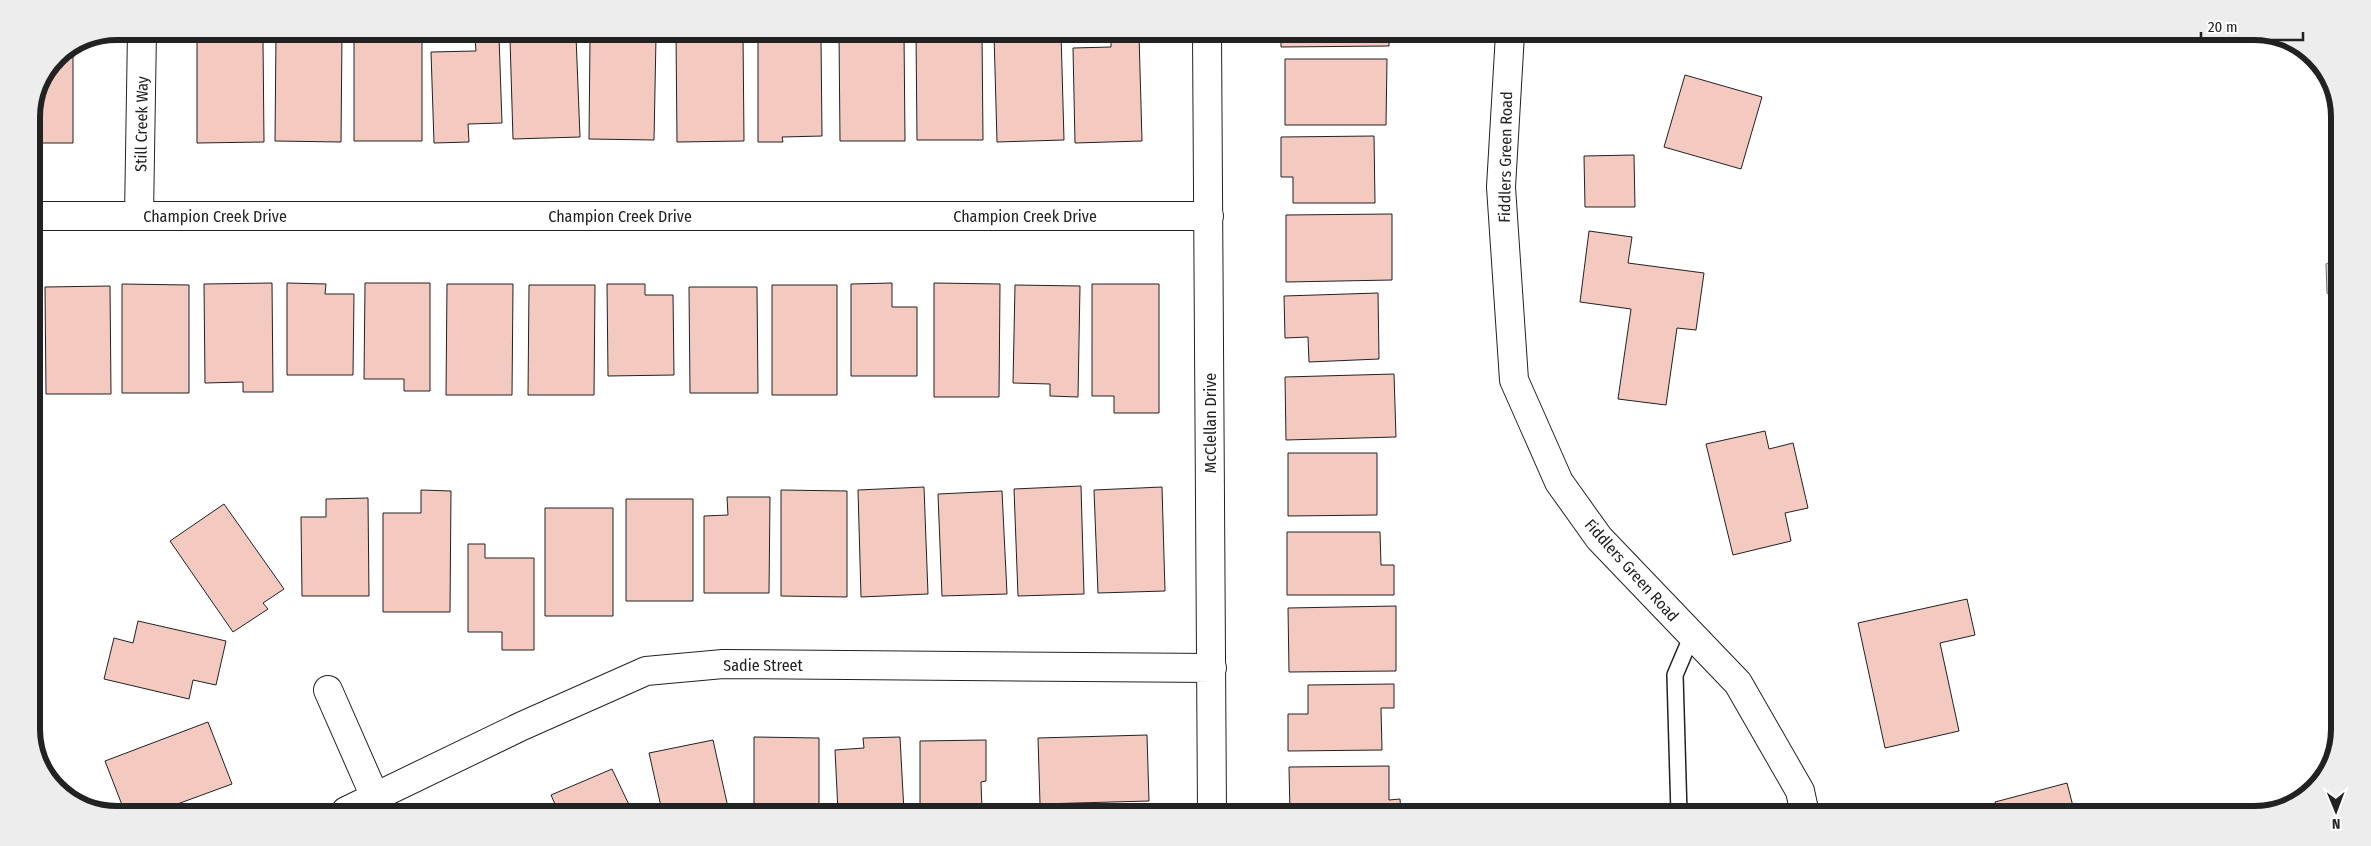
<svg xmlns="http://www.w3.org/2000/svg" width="2371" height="846" viewBox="0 0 2371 846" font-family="'Fira Sans Condensed',sans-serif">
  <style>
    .water { fill: #d9d9d9; stroke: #6f6f6f }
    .building { fill: #f3c9c0; stroke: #222 }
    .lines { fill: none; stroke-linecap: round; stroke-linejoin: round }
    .lane-casing { stroke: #222; stroke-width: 18 }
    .street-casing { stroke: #222; stroke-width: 30 }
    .lane { stroke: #fff; stroke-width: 15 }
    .street { stroke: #fff; stroke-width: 28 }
    .labels { text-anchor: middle; stroke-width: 4; stroke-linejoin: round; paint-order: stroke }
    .street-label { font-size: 16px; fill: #222; stroke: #fff }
    .rim { fill: none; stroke: #222; stroke-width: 6 }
  </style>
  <rect width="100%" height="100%" fill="#fff"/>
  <path class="water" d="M 2339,258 L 2338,304 L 2327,293 L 2326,264 Z"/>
  <path class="building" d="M 276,33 L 342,34 L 341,142 L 275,141 Z
    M 839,33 L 904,33 L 905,141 L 840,141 Z
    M 916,33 L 982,33 L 983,140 L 917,140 Z
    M 1061,33 L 1064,140 L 997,142 L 994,34 Z
    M 676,34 L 743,34 L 744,141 L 677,142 Z
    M 1139,34 L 1142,141 L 1075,143 L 1073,48 L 1111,47 L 1111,35 Z
    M 1281,34 L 1389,34 L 1389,46 L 1281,47 Z
    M 576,36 L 580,137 L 513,139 L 510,39 Z
    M 499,37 L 502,123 L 468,124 L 469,142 L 434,143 L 431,52 L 476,51 L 475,38 Z
    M 590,37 L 656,37 L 654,140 L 589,139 Z
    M 354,38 L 422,38 L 422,141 L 354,141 Z
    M 758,39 L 821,39 L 822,136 L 782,137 L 783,142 L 758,142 Z
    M 197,41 L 263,41 L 264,142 L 197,143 Z
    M 73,45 L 73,143 L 31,143 L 31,111 L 56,56 Z
    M 1285,59 L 1387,59 L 1386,125 L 1285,125 Z
    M 1685,75 L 1762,97 L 1741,169 L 1664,147 Z
    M 1374,136 L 1375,203 L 1293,203 L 1293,177 L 1281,177 L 1281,137 Z
    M 1634,155 L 1635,207 L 1585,207 L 1584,156 Z
    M 1392,214 L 1392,280 L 1286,282 L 1286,215 Z
    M 1589,231 L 1632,237 L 1628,263 L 1704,273 L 1696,330 L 1677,328 L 1666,405 L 1618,399 L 1631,309 L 1580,302 Z
    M 272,283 L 273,392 L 243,392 L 243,382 L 205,383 L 204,284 Z
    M 287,283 L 326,284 L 325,294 L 354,294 L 353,375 L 287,375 Z
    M 365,283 L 430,283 L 430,391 L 404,391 L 404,379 L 364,379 Z
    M 892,283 L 892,307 L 917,307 L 917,376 L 851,376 L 851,284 Z
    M 934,283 L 1000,284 L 999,397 L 934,397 Z
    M 122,284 L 189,285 L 189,393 L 122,393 Z
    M 447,284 L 513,284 L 512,395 L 446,395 Z
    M 607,284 L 645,284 L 645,295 L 673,295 L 674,375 L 608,376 Z
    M 1092,284 L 1159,284 L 1159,413 L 1114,413 L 1114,396 L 1092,396 Z
    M 529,285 L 595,285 L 594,395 L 528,395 Z
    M 772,285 L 837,285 L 837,395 L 772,395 Z
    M 1015,285 L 1080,286 L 1078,397 L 1050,396 L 1050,384 L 1013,383 Z
    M 110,286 L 111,394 L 46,394 L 45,287 Z
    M 689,287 L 757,287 L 758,393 L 690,393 Z
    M 1378,293 L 1379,359 L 1309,362 L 1308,337 L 1285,338 L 1284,296 Z
    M 1394,374 L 1396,437 L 1286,440 L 1285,377 Z
    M 1765,431 L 1769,449 L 1793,443 L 1808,508 L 1785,513 L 1791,541 L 1733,555 L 1706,444 Z
    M 1288,453 L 1377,453 L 1377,515 L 1288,516 Z
    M 1081,486 L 1084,594 L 1018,596 L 1014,489 Z
    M 924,487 L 928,594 L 861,597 L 858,490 Z
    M 1162,487 L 1165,591 L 1098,593 L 1094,490 Z
    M 421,490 L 451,491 L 450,612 L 383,612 L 383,513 L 421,513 Z
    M 781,490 L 847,491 L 847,597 L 781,596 Z
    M 1002,491 L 1007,594 L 942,596 L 938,494 Z
    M 727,497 L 770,497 L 769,593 L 704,593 L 704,516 L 728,515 Z
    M 368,498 L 369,596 L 302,596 L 301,517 L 326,517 L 326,499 Z
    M 626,499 L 693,499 L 693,601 L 626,601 Z
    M 224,504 L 284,589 L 263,603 L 268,609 L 233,632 L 170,541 Z
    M 545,508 L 613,508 L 613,616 L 545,616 Z
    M 1287,532 L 1380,532 L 1381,565 L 1394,565 L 1394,595 L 1287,595 Z
    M 468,544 L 485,544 L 485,558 L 534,558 L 534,650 L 502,650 L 502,632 L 468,632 Z
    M 1967,599 L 1975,635 L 1940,643 L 1959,731 L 1885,748 L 1858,623 Z
    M 1396,606 L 1396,671 L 1289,672 L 1288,608 Z
    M 138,621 L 226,641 L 216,685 L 193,680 L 189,699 L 104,679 L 114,638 L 133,643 Z
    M 1394,684 L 1394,708 L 1381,708 L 1382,750 L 1288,751 L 1288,714 L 1308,714 L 1308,685 Z
    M 208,722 L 232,784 L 161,810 L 124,810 L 105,761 Z
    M 1147,735 L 1149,801 L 1040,804 L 1038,738 Z
    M 754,737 L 819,738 L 819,812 L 754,812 Z
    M 900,737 L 904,812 L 838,812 L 835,750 L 864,748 L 863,738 Z
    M 713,740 L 729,812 L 662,811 L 649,753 Z
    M 986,740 L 986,781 L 981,782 L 982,812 L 920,812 L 920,741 Z
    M 1389,766 L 1389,800 L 1400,799 L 1401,813 L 1290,813 L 1289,767 Z
    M 612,769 L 632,811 L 558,811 L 551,795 Z
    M 2067,783 L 2075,814 L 1998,814 L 1995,802 Z"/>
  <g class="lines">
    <g class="lane-casing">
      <path id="lane" d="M 1679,814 L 1675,675 L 1692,635"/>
    </g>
    <g class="street-casing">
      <path id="street" d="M 1207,33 L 1212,813
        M 1510,34 L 1501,187 L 1514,380 L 1559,482 L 1599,538 L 1738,683 L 1800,791 L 1805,814
        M 31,216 L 1209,216
        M 139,216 L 142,31
        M 328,690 L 375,797
        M 346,811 L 522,726 L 646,671 L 723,664 L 1212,668"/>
    </g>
    <use href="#lane" class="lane"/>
    <use href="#street" class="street"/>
  </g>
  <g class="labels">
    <g class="street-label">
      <text transform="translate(141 124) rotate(-89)" y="6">Still Creek Way</text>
      <text transform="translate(1505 157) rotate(-89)" y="6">Fiddlers Green Road</text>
      <text x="215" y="222">Champion Creek Drive</text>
      <text x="620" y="222">Champion Creek Drive</text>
      <text x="1025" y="222">Champion Creek Drive</text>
      <text transform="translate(1210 423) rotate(-90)" y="6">McClellan Drive</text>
      <text transform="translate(1632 570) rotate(48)" y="6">Fiddlers Green Road</text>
      <text x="763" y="671">Sadie Street</text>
    </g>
  </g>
  <path d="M0 0H2371V846H0ZM117 40H2254A77 77 0 0 1 2331 117V729A77 77 0 0 1 2254 806H117A77 77 0 0 1 40 729V117A77 77 0 0 1 117 40Z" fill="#ededed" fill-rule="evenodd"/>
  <path class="rim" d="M117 40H2254A77 77 0 0 1 2331 117V729A77 77 0 0 1 2254 806H117A77 77 0 0 1 40 729V117A77 77 0 0 1 117 40Z"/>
  <g transform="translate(2336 811) rotate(179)" stroke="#ffffff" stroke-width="4" paint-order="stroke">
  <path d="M0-4L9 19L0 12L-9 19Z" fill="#222222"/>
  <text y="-8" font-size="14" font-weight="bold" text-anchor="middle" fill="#222222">N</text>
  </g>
  <path d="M2201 32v8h102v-8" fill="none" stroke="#222222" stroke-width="2.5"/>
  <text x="2208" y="32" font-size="15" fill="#222222" stroke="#ffffff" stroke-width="4" paint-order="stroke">20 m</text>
</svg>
